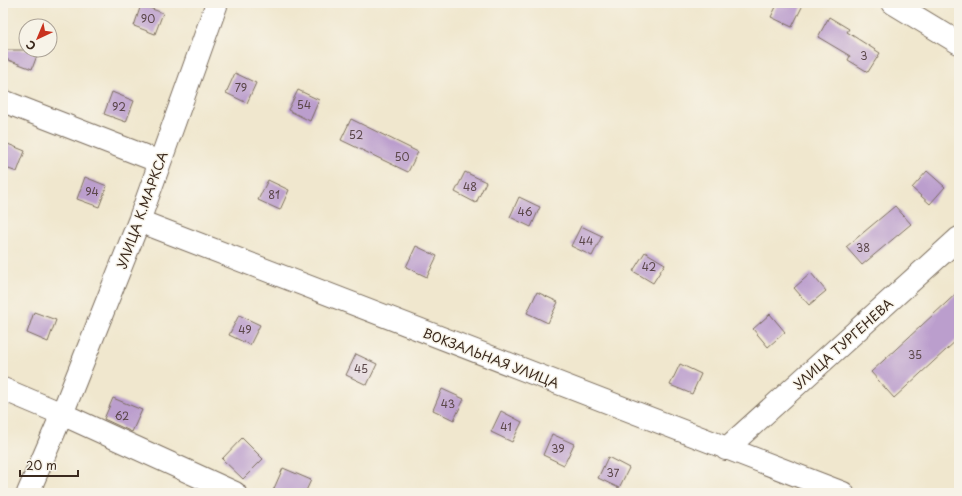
<svg xmlns="http://www.w3.org/2000/svg" width="962" height="496" viewBox="0 0 962 496" font-family="'Playpen Sans',sans-serif">
  <style>
    .building { fill: #bb9ecd }
    .lines { fill: none; stroke-linecap: round; stroke-linejoin: round }
    .minor-casing { stroke: #7a6c5c; stroke-width: 24 }
    .minor { stroke: #fff; stroke-width: 22 }
    .labels { text-anchor: middle; stroke-width: 3; stroke-linejoin: round; paint-order: stroke }
    .number-label { font-size: 11px; fill: #5b474a }
    .street-label { font-size: 13px; fill: #3b2a1e; stroke: #f7f3e8 }
  </style>
  <rect width="100%" height="100%" fill="#f7f3e8"/>
  <filter id="ink" filterUnits="userSpaceOnUse"><feTurbulence type="fractalNoise" baseFrequency=".025" numOctaves="2"/><feDisplacementMap in="SourceGraphic" scale="8" xChannelSelector="R" yChannelSelector="G"/><feConvolveMatrix kernelMatrix="1 2 1 2 8 2 1 2 1" color-interpolation-filters="sRGB"/></filter>
  <filter id="wash" filterUnits="userSpaceOnUse"><feTurbulence type="fractalNoise" baseFrequency=".012" numOctaves="4" result="noise"/><feDisplacementMap in="SourceGraphic" scale="16" xChannelSelector="R" yChannelSelector="G"/><feGaussianBlur stdDeviation="0.9" result="paint"/><feColorMatrix in="noise" values="0 0 0 0 0 0 0 0 0 0 0 0 0 0 0 0 0 1.4 0 .05"/><feComposite in="paint" operator="in"/></filter>
  <g filter="url(#wash)">
    <rect width="100%" height="100%" fill="#f0e7ce"/>
    <g id="blocks">
      <path class="building" d="M 778,3 L 804,3 L 792,27 L 771,17 Z
        M 141,5 L 163,13 L 155,34 L 134,26 Z
        M 829,17 L 849,29 L 847,32 L 880,53 L 868,72 L 848,60 L 850,56 L 818,37 Z
        M 3,50 L 39,50 L 32,69 L 3,58 Z
        M 235,73 L 256,83 L 247,103 L 226,93 Z
        M 298,90 L 319,100 L 310,121 L 288,110 Z
        M 112,92 L 134,101 L 126,122 L 104,114 Z
        M 351,119 L 418,152 L 408,172 L 341,140 Z
        M 3,142 L 25,151 L 17,172 L 3,167 Z
        M 927,171 L 945,187 L 930,204 L 912,188 Z
        M 465,172 L 486,182 L 476,203 L 455,192 Z
        M 85,177 L 107,186 L 99,207 L 77,199 Z
        M 268,180 L 289,190 L 280,210 L 258,200 Z
        M 519,197 L 540,207 L 531,227 L 510,217 Z
        M 895,206 L 911,224 L 862,265 L 846,247 Z
        M 581,226 L 602,236 L 592,256 L 571,246 Z
        M 416,246 L 437,256 L 427,277 L 406,267 Z
        M 645,252 L 665,264 L 653,283 L 633,271 Z
        M 811,273 L 826,291 L 809,305 L 794,288 Z
        M 959,291 L 959,338 L 894,398 L 871,372 Z
        M 537,292 L 558,302 L 548,323 L 527,313 Z
        M 34,312 L 56,320 L 48,342 L 27,333 Z
        M 770,314 L 785,332 L 768,347 L 753,329 Z
        M 239,315 L 260,325 L 250,345 L 229,335 Z
        M 356,354 L 377,364 L 367,385 L 346,375 Z
        M 680,364 L 701,374 L 692,394 L 670,385 Z
        M 442,389 L 464,399 L 454,420 L 433,410 Z
        M 113,398 L 142,410 L 132,432 L 104,419 Z
        M 501,411 L 522,422 L 512,442 L 491,432 Z
        M 552,434 L 574,444 L 564,465 L 543,455 Z
        M 242,438 L 263,459 L 243,479 L 222,459 Z
        M 608,457 L 629,468 L 619,488 L 598,478 Z
        M 283,468 L 311,480 L 305,493 L 272,493 Z"/>
    </g>
  </g>
  <g filter="url(#ink)">
    <use href="#blocks" fill-opacity="0" stroke="#7a6c5c" stroke-width="1"/>
    <g class="lines">
      <g class="minor-casing">
        <path id="minor" d="M 893,3 L 959,43
          M 3,101 L 160,162
          M 139,221 L 843,493
          M 3,389 L 62,414 L 235,493
          M 726,449 L 959,238
          M 28,493 L 62,414 L 139,221 L 217,3"/>
      </g>
      <use href="#minor" class="minor"/>
    </g>
  </g>
  <g class="labels">
    <g class="number-label">
      <text x="148" y="23">90</text>
      <text x="864" y="60">3</text>
      <text x="241" y="92">79</text>
      <text x="304" y="109">54</text>
      <text x="119" y="111">92</text>
      <text x="356" y="139">52</text>
      <text x="402" y="161">50</text>
      <text x="470" y="191">48</text>
      <text x="92" y="196">94</text>
      <text x="274" y="199">81</text>
      <text x="525" y="216">46</text>
      <text x="586" y="245">44</text>
      <text x="863" y="252">38</text>
      <text x="649" y="271">42</text>
      <text x="245" y="334">49</text>
      <text x="915" y="359">35</text>
      <text x="361" y="373">45</text>
      <text x="448" y="408">43</text>
      <text x="122" y="420">62</text>
      <text x="506" y="431">41</text>
      <text x="558" y="453">39</text>
      <text x="613" y="477">37</text>
    </g>
    <g class="street-label">
      <text transform="translate(142 210) rotate(-70)" y="5">УЛИЦА К.МАРКСА</text>
      <text transform="translate(843 344) rotate(-42)" y="5">УЛИЦА ТУРГЕНЕВА</text>
      <text transform="translate(491 358) rotate(21)" y="5">ВОКЗАЛЬНАЯ УЛИЦА</text>
    </g>
  </g>
  <rect width="962" height="496" fill="none" stroke="#f7f3e8" stroke-width="16"/>
  <g transform="translate(38 38) rotate(224)"><circle r="19" fill="#f7f3e8" stroke="#aca397"/>
  <path d="M0-3L7 15L0 10L-7 15Z" fill="#c8321e"/>
  <text y="-6" font-size="11" font-weight="bold" text-anchor="middle" fill="#3b2a1e">С</text>
  </g>
  <path d="M20 470v6h58v-6" fill="none" stroke="#3b2a1e" stroke-width="2"/>
  <text x="26" y="470" font-size="12" fill="#3b2a1e" stroke="#f7f3e8" stroke-width="3" paint-order="stroke">20 m</text>
</svg>
